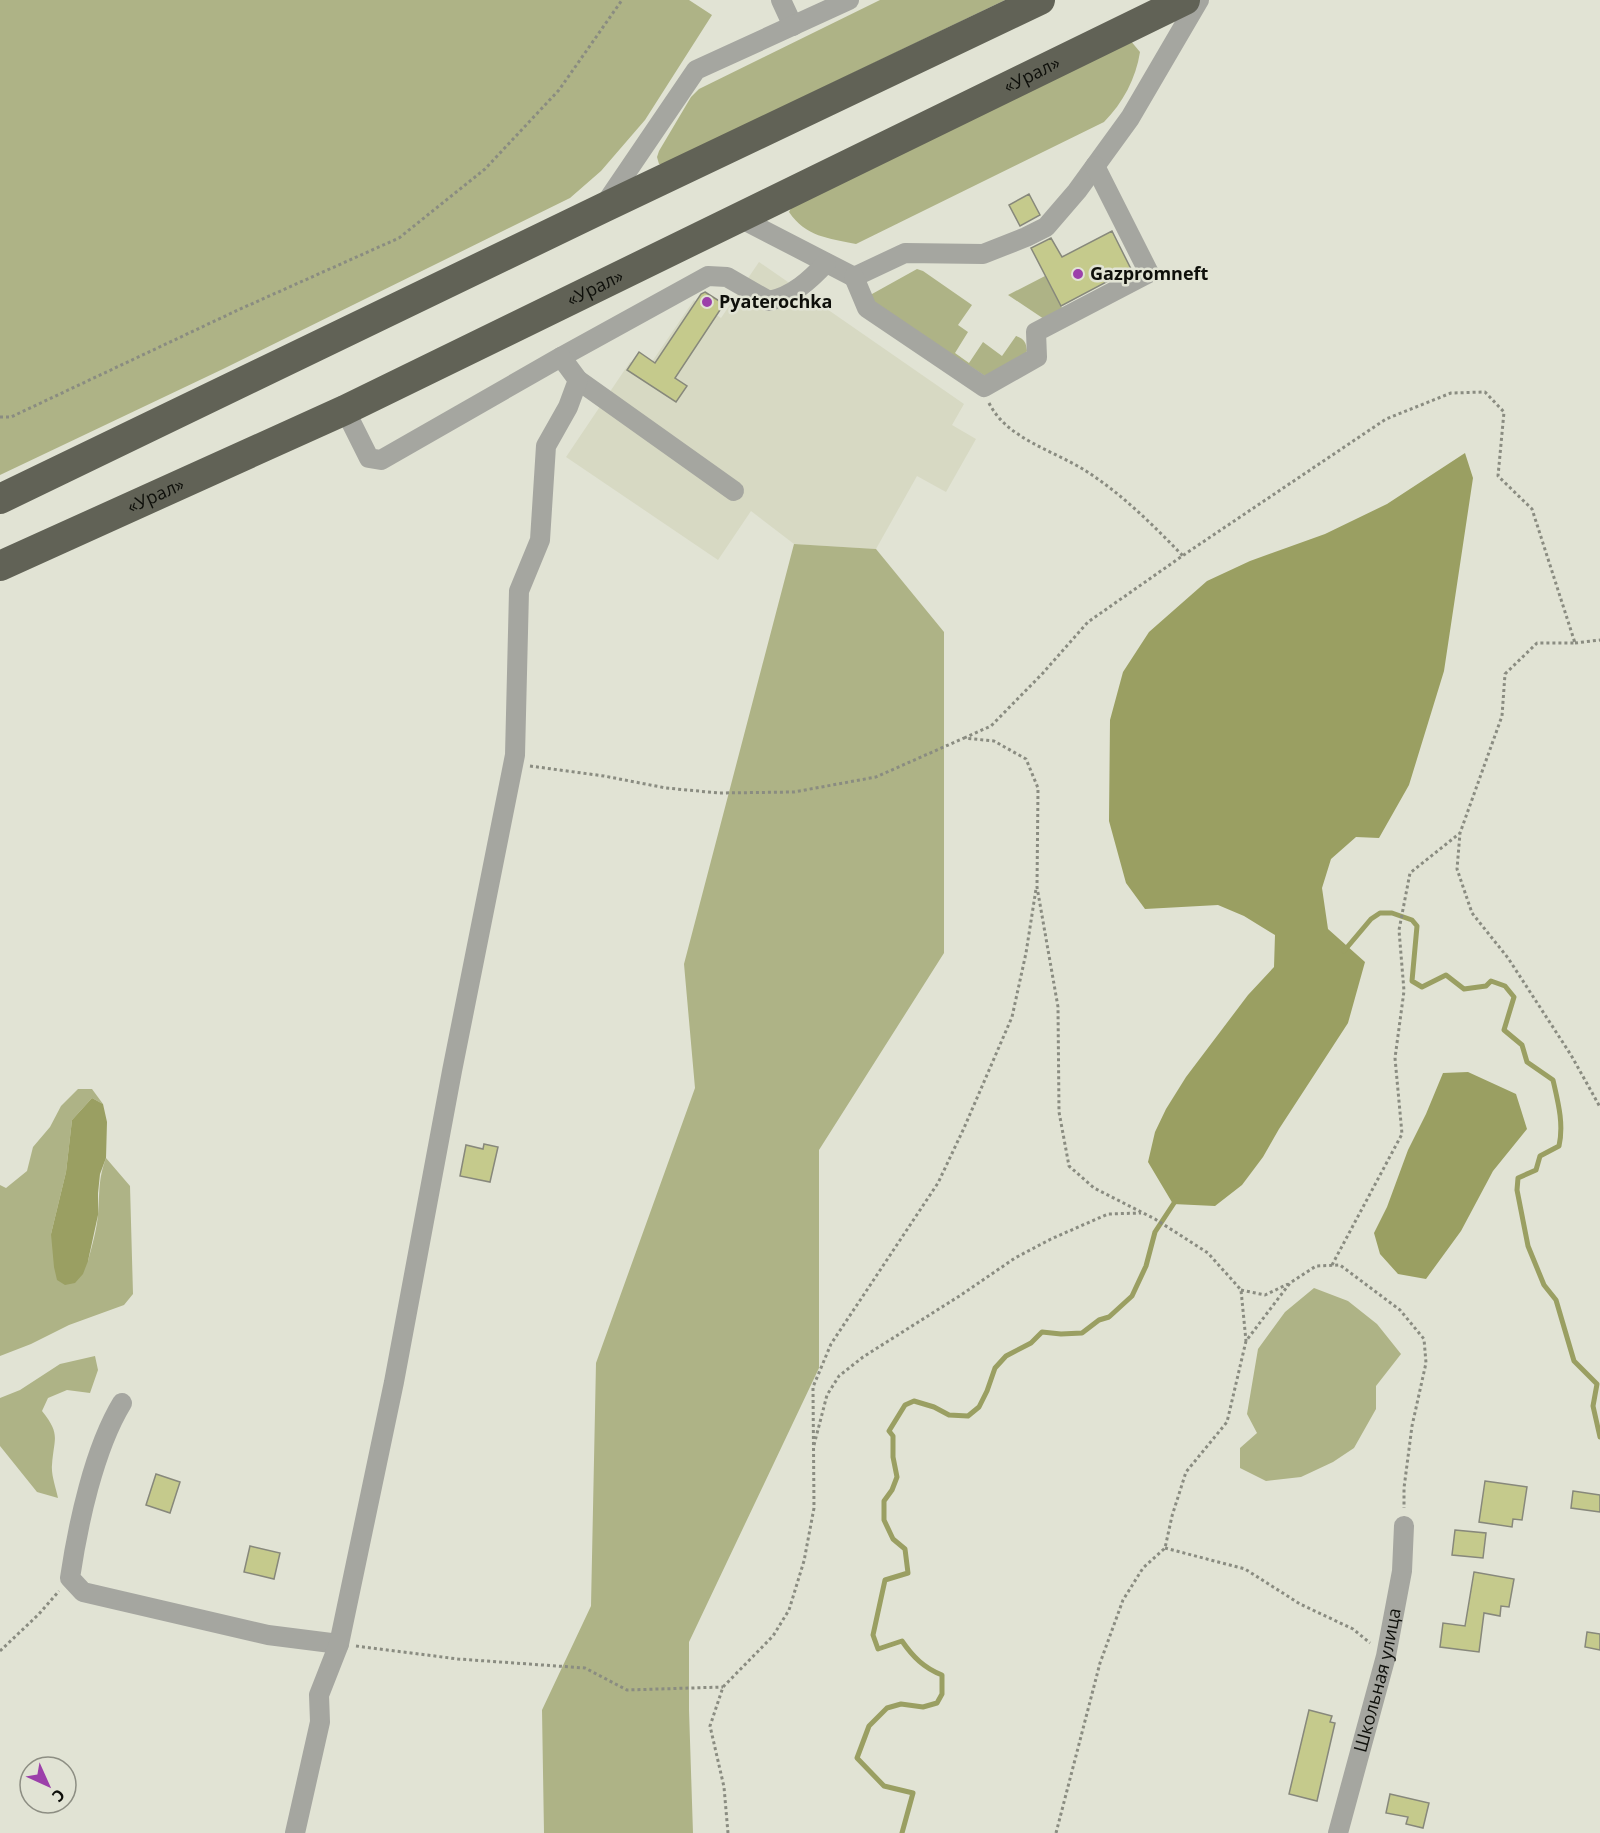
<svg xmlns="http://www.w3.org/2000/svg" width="1600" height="1833" viewBox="0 0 1600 1833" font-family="'Open Sans',sans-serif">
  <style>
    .built { fill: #d7d9c3 }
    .green { fill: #aeb386 }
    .water { fill: #9a9f62 }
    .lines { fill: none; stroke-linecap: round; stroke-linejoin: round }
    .stream { stroke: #9a9f62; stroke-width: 5 }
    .building { fill: #c5ca8c; stroke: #87887b; stroke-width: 1.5 }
    .path { stroke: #8a8c81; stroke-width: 3; stroke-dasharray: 3 3; stroke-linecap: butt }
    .minor { stroke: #a5a6a0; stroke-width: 20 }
    .highway { stroke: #616256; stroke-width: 30 }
    .poi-dot { fill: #9c40aa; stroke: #e1e3d4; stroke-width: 2 }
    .labels { text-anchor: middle; stroke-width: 5; stroke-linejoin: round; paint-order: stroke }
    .street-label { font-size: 18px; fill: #0e0f0a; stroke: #e1e3d4 }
    .poi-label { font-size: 18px; font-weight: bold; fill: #0e0f0a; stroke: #e1e3d4; text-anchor: start }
  </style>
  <rect width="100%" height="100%" fill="#e1e3d4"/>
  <path class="built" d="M 759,262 L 964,404 L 952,425 L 976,439 L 946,492 L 917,476 L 876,549 L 794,544 L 751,511 L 718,560 L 566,457 L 630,362 L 645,372 L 694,300 L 721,318 Z"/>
  <path class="green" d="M 0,0 L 689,0 L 712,15 L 645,120 L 601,171 L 570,198 L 223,369 L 0,475 Z
    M 880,0 L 1005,0 L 664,164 L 659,164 L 657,157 L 659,151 L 691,97 L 699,89 Z
    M 1130,40 L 1140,52 C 1136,78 1123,103 1104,122 L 856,244 C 828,238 806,237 789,212 L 794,202 Z
    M 917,269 L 923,271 L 972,305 L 958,325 L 968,332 L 955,353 L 969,363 L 983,342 L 1002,356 L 1016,336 C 1025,339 1026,343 1027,351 L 1022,358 L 985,376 L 874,303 L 870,297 L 872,294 Z
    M 1045,276 L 1062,308 L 1044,319 L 1008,295 Z
    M 794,544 L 876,549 L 944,632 L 944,953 L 819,1150 L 819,1368 L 689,1642 L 689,1710 L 693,1833 L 544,1833 L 542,1710 L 591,1606 L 596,1363 L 695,1088 L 684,964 Z
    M 78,1089 L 92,1089 L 103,1104 L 92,1098 L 72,1120 L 66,1172 L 51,1234 L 88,1261 C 92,1246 97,1229 98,1214 C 100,1191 98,1180 106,1158 L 130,1186 L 133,1294 L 124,1305 L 69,1325 L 31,1344 L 0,1356 L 0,1185 L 6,1188 L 27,1171 L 33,1147 L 50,1127 L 61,1106 Z
    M 1314,1288 L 1348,1301 L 1377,1324 L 1401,1354 L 1376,1386 L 1376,1409 L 1354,1448 L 1333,1462 L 1301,1477 L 1266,1481 L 1240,1468 L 1240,1448 L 1257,1433 L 1247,1414 L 1258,1349 L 1285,1312 Z
    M 95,1356 L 98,1370 L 90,1393 L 67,1390 L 48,1398 L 42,1411 C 61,1435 54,1437 52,1465 C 51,1475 56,1488 58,1498 L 37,1492 L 0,1446 L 0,1398 L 20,1390 L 60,1364 Z"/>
  <path class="water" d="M 1465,453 L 1473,478 L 1444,671 L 1409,785 L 1379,838 L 1356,837 L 1331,859 L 1322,888 L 1328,929 L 1365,962 L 1348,1023 L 1279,1129 L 1263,1157 L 1242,1185 L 1215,1206 L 1173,1204 L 1148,1162 L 1155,1132 L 1166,1109 L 1186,1077 L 1248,995 L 1274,967 L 1275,935 L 1244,916 L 1218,905 L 1145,909 L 1126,883 L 1109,821 L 1110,720 L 1123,672 L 1149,632 L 1207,581 L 1250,561 L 1325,534 L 1387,504 Z
    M 1468,1072 L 1516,1094 L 1527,1129 L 1493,1171 L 1461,1231 L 1426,1279 L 1398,1274 L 1380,1254 L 1374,1233 L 1387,1207 L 1408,1150 L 1426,1114 L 1443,1073 Z
    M 92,1098 L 103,1104 L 107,1122 L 106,1158 L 100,1174 L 98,1193 L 98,1215 L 88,1261 L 83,1274 L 75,1283 L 65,1285 L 57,1280 L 54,1267 L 51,1234 L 66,1172 L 72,1120 Z"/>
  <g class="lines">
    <path class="stream" d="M 1344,951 L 1371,919 L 1380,913 L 1392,913 L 1412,920 L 1417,926 L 1412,981 L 1422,987 L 1446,975 L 1464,989 L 1486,986 L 1491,981 L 1505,986 L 1514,997 L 1504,1030 L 1522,1045 L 1527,1062 L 1553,1080 C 1558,1102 1564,1124 1559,1146 L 1540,1156 L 1536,1170 L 1518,1178 L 1517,1190 L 1528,1246 L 1544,1285 L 1556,1300 L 1574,1361 L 1597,1384 L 1593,1406 L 1600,1437
      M 902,1833 L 913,1793 L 884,1786 L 857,1758 L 869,1726 L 887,1708 L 901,1704 L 923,1707 L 937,1703 L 942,1694 L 942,1675 C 924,1668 913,1657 902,1641 L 878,1649 L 873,1635 L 885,1580 L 908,1573 L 905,1549 L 893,1539 L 884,1520 L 884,1501 L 892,1490 L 897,1477 L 893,1457 L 893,1436 L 889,1431 L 905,1405 L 914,1401 L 934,1407 L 949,1415 L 968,1416 L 979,1407 L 987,1391 L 995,1368 L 1006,1356 L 1031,1343 L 1042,1332 L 1061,1334 L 1082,1333 L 1099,1320 L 1109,1317 L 1132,1296 L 1146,1266 L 1155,1232 L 1176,1200"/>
  </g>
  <path class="building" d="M 1029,194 L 1040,215 L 1020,226 L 1009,205 Z
    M 1112,231 L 1131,269 L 1061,306 L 1031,248 L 1051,238 L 1062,257 Z
    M 705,292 L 724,304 L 675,378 L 687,386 L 676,402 L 627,370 L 639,352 L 655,363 L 701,294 Z
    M 484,1144 L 498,1147 L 490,1182 L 460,1176 L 466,1145 L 483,1149 Z
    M 156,1474 L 180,1482 L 170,1513 L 146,1505 Z
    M 1485,1481 L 1527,1487 L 1522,1520 L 1513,1519 L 1512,1527 L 1479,1522 Z
    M 1573,1491 L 1600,1495 L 1600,1512 L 1571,1508 Z
    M 1455,1530 L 1486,1533 L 1483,1558 L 1452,1555 Z
    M 250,1546 L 280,1553 L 274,1579 L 244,1572 Z
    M 1474,1572 L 1514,1579 L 1509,1607 L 1501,1606 L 1500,1616 L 1484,1613 L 1479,1652 L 1440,1647 L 1443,1623 L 1465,1626 Z
    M 1587,1632 L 1600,1634 L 1600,1650 L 1585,1647 Z
    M 1309,1710 L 1332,1716 L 1330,1722 L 1335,1723 L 1317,1801 L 1289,1794 Z
    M 1390,1794 L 1429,1803 L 1423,1828 L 1406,1824 L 1408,1817 L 1386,1813 Z"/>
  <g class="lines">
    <path class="path" d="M 989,403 C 1007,439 1053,450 1086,471 C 1122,494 1153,525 1183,556
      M 0,417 L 11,417 L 238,310 L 399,238 L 485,169 L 559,90 L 622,0
      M 1575,643 L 1600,640
      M 964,738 L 991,726 L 1043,673 L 1088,622 L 1188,552 L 1386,419 L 1451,393 L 1485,392 L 1504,412 L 1498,476 L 1532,509 L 1575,643 L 1537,643 L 1505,674 L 1502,716 L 1460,833 L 1457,869 L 1472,913 L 1508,958 L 1571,1055 L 1600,1107
      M 530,766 L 604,776 L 666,788 L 719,793 L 794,792 L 876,777 L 964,738 L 994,741 L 1026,759 L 1038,788 L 1037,887 L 1058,1007 L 1059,1112 L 1069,1166 L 1094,1188 L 1155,1219 L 1208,1253 L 1241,1290 L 1246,1341
      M 1332,1265 L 1402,1134 L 1395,1058 L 1404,991 L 1399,930 L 1410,873 L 1460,833
      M 1241,1290 L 1265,1295 L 1288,1284
      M 814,1445 L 827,1395 L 839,1376 L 863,1357 L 961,1295 L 1015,1258 L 1051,1239 L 1108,1214 L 1141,1213
      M 1165,1548 L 1245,1569 L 1300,1604 L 1353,1629 L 1370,1643
      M 356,1646 L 458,1659 L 585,1668 L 627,1690 L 723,1687
      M 0,1651 L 39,1614 L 59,1591
      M 728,1833 L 724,1787 L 710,1726 L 723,1687 L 773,1636 L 789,1610 L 804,1561 L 814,1508 L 813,1387 L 831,1344 L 938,1183 L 964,1128 L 1012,1017 L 1026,953 L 1036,889
      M 1056,1833 L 1100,1663 L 1123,1600 L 1143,1568 L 1165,1548 L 1172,1516 L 1186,1472 L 1227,1422 L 1246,1341 L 1290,1283 L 1316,1266 L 1340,1265 L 1400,1310 L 1424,1339 L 1426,1363 L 1412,1426 L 1404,1488 L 1404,1508"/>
    <g class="minor">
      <path d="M 781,0 L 793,26"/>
      <path d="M 605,204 L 696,70 L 849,0"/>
      <path d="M 740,218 L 854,277 L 905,253 L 983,254 L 1026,237 L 1046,227 L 1077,191 L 1130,118 L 1199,0"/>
      <path d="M 854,277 L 867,308 L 984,387 L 1037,357 L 1036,332 L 1149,273 L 1095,166"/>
      <path d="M 561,357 L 708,276 L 727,277 L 769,301 C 793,296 810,280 826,263"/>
      <path d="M 578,380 L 734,491"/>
      <path d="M 122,1403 C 94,1449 78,1524 70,1578 L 83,1592 L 268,1635 L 339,1644"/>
      <path d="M 295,1833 L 320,1722 L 319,1695 L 339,1644 L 394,1382 L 452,1071 L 515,755 L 519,591 L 540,540 L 546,446 L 568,407 L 578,380 L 561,357 L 381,460 L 369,458 L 345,410"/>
      <path id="s1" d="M 1338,1833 L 1386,1656 L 1402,1571 L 1404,1526"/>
    </g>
    <g class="highway">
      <path d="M 0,499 L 603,208 L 1040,0"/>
      <path id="s2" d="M 0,566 L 345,410 L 1185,0"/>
    </g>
  </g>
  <g class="poi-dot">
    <circle cx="1078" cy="274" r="6"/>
    <circle cx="707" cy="302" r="6"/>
  </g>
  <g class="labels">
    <g class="street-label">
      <text dy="6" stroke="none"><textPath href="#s2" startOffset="1143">«Урал»</textPath></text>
      <text dy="6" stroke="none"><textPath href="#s2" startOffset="657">«Урал»</textPath></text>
      <text dy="6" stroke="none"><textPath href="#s2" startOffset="171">«Урал»</textPath></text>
      <text dy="6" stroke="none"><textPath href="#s1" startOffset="158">Школьная улица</textPath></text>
    </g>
    <g class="poi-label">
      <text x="1090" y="280">Gazpromneft</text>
      <text x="719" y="308">Pyaterochka</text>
    </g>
  </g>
  <g transform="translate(48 1785) rotate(135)"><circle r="28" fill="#e1e3d4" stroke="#8d8e83" stroke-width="1.5"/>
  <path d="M0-4.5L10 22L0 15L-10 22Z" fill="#9c40aa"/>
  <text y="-9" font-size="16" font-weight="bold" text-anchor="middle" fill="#0e0f0a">С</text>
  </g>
</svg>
